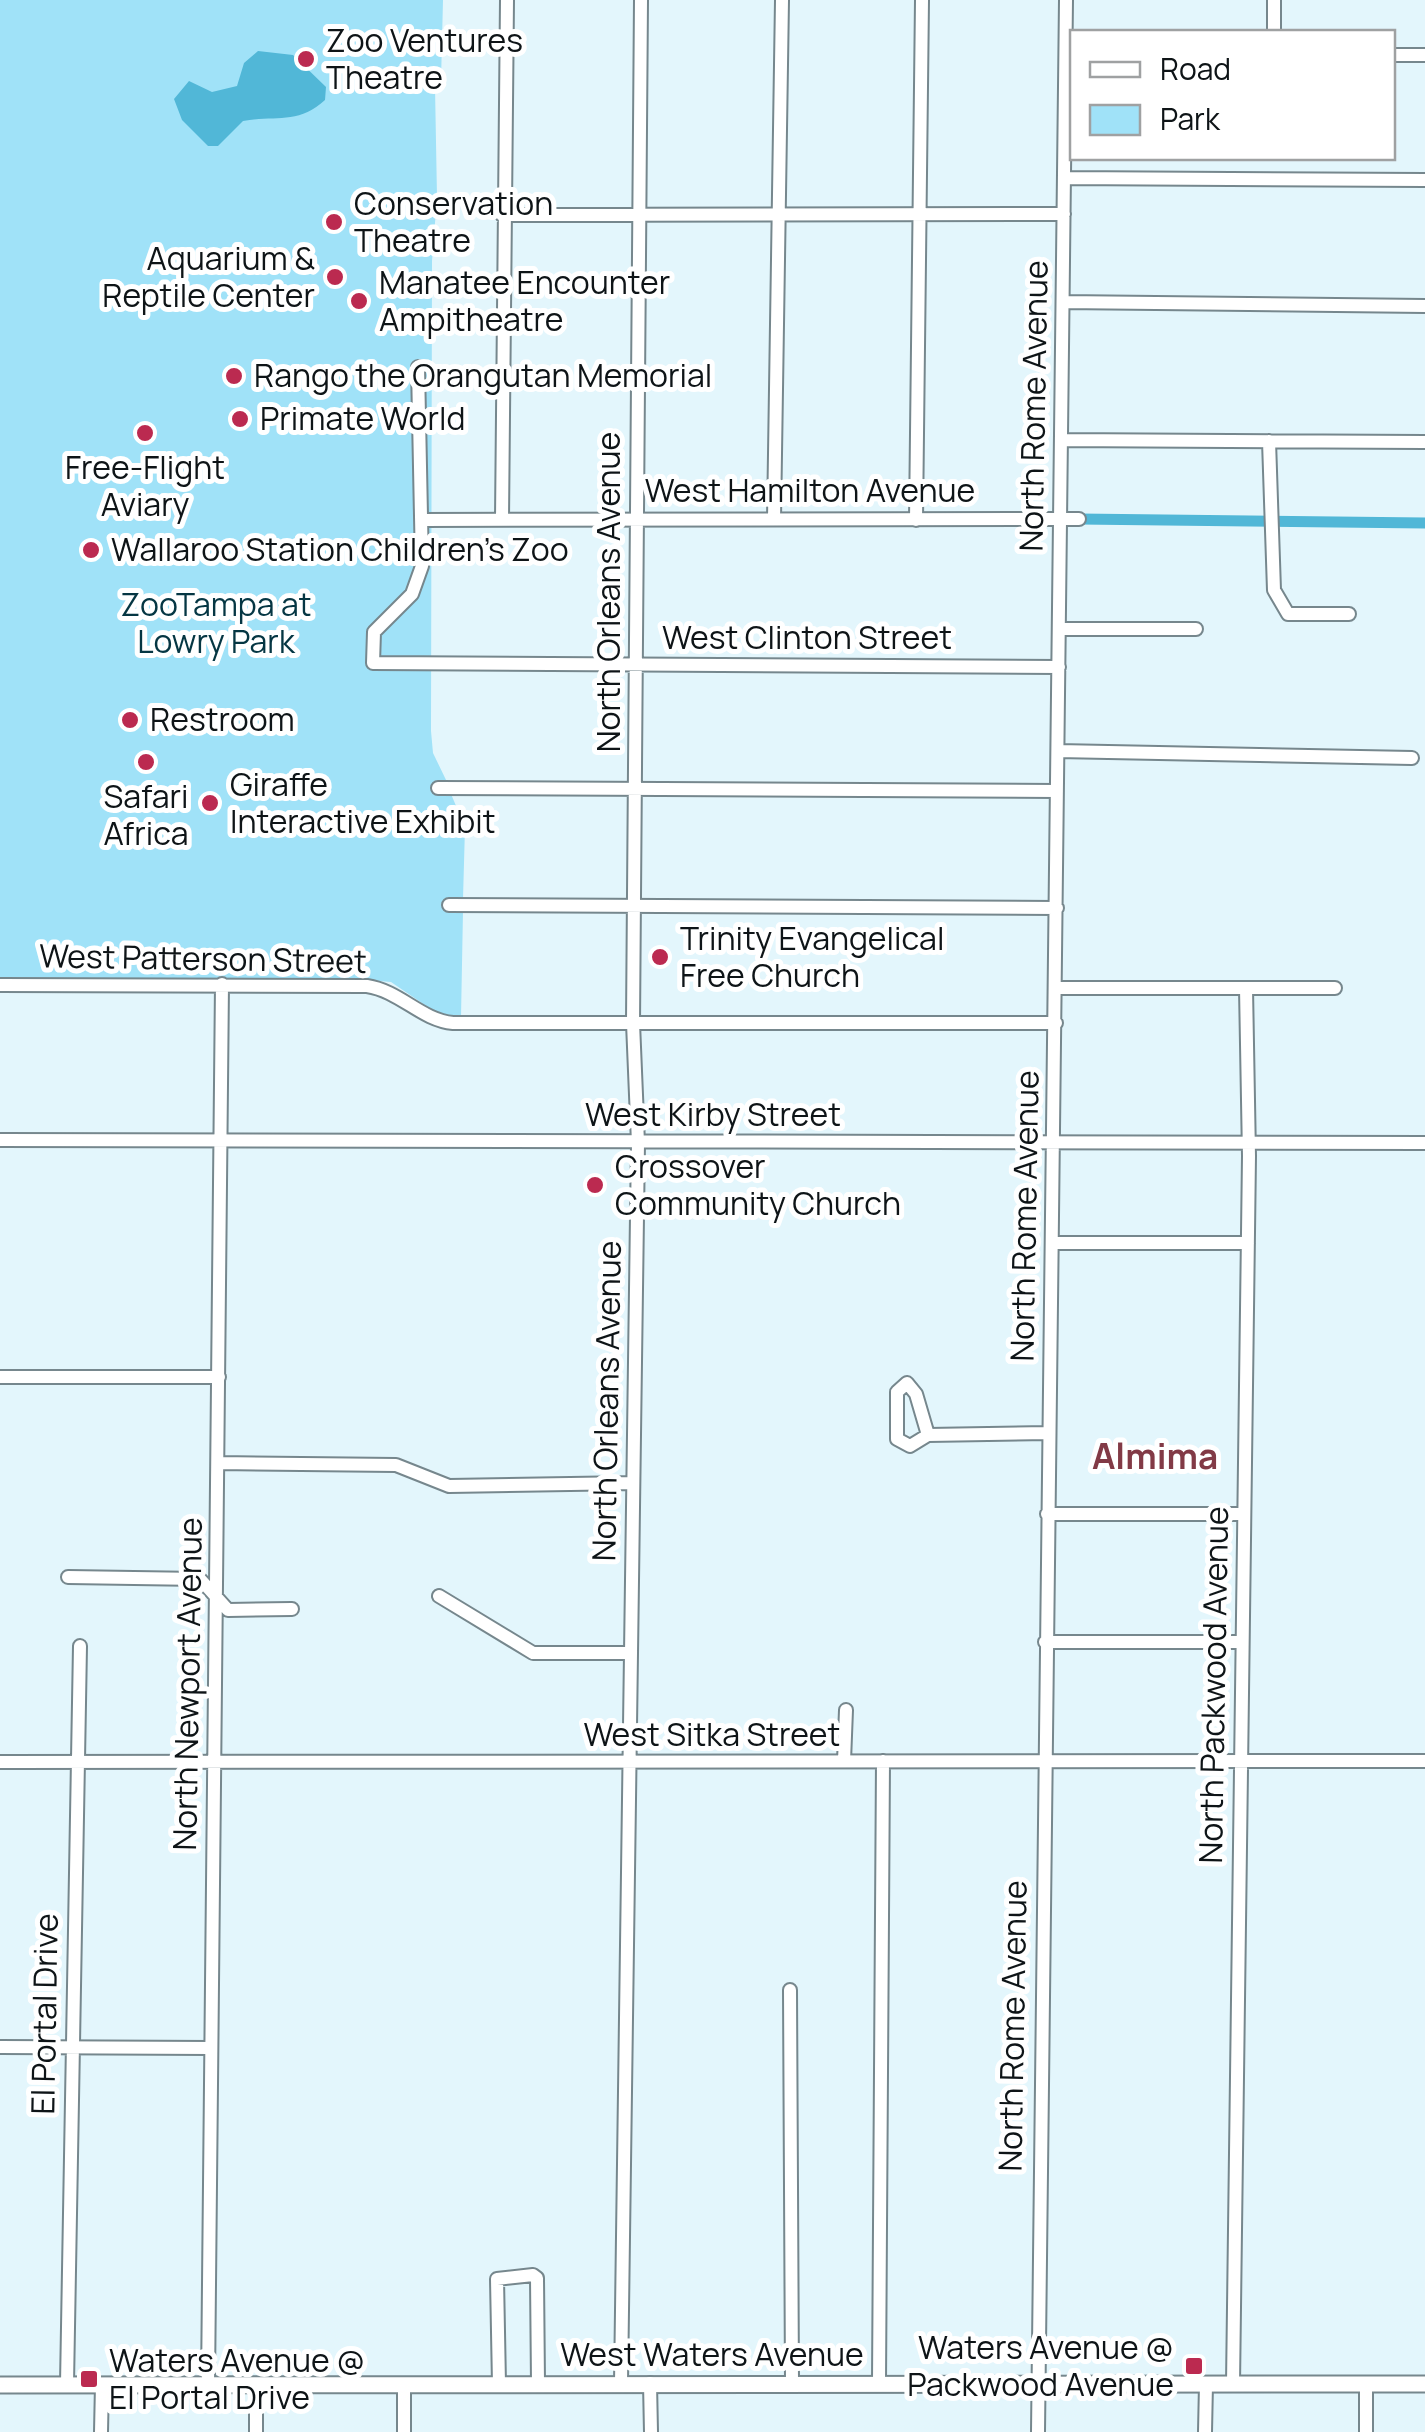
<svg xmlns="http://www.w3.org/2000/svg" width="1425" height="2432" viewBox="0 0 1425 2432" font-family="Manrope,sans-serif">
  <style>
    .green { fill: #a0e2f8 }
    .water { fill: #51b7d7 }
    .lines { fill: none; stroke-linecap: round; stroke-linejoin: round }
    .canal { stroke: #51b7d7; stroke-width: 11 }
    .minor-casing { stroke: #76878d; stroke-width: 16 }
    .major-casing { stroke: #76878d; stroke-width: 19 }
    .minor { stroke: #fff; stroke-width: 12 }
    .major { stroke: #fff; stroke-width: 15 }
    .poi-dot { fill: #bb2a50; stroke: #fff; stroke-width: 4 }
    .labels { text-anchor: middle; stroke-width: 10; stroke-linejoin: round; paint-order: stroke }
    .poi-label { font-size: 32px; fill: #0e1417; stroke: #fff; text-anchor: start }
    .street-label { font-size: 32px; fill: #0e1417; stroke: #fff }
    .park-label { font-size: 32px; fill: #053643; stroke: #fff }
    .neighbourhood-label { font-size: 35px; font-weight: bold; fill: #823a46; stroke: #fff }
  </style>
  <rect width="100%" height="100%" fill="#e3f6fc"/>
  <path class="green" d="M 0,0 L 443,0 L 441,81 L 435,87 L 437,197 L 432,261 L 431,731 L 433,753 L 447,782 L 433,782 L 433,793 L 451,794 L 465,827 L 463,899 L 444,900 L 444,911 L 463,911 L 461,1017 L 438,1014 L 391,982 L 367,980 L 0,979 Z"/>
  <path class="water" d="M 258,51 L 293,55 L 326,87 L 325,100 C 298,125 275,115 243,121 L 218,146 L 208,146 L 182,120 L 174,99 L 189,81 L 212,92 L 237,86 L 244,63 Z"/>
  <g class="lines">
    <path class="canal" d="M 1079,519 L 1425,523"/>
    <g class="minor-casing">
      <path id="minor" d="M 1274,32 L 1274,0
        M 1392,55 L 1425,55
        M 1064,178 L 1425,180
        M 502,215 L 1064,214
        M 1063,302 L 1425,306
        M 418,367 L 422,566 L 412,594 L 374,632 L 373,663 L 1059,667
        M 1061,440 L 1425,442
        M 1269,441 L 1274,590 L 1288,614 L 1349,614
        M 502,519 L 507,0
        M 774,519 L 782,0
        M 421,520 L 1079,519
        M 916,520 L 922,0
        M 1060,629 L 1196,629
        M 1058,751 L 1412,758
        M 438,788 L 1057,791
        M 449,905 L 1057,908
        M 0,985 L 367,986 C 400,991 421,1020 453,1023 L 1056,1023
        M 1056,988 L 1335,988
        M 0,1140 L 1425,1143
        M 1052,1243 L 1248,1243
        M 0,1377 L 219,1377
        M 907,1383 L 916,1394 L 928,1435 L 910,1446 L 897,1439 L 897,1392 Z
        M 928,1435 L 1048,1433
        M 218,1463 L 396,1465 L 449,1486 L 632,1483
        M 1047,1514 L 1244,1514
        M 68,1577 L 200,1579 L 228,1610 L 292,1609
        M 439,1596 L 533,1653 L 631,1653
        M 1045,1642 L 1242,1642
        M 844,1761 L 846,1710
        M 0,1762 L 1425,1761
        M 790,1990 L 792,2382
        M 0,2047 L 211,2048
        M 879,2382 L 883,1761
        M 621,2383 L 638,1143 L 633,1023 L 641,0
        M 650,2383 L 651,2432
        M 67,2384 L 80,1646
        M 208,2384 L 222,984
        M 256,2384 L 256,2432
        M 404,2384 L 404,2432
        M 499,2384 L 497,2279 L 533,2275 L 537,2278 L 538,2383
        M 1233,2384 L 1249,1156 L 1246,988
        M 101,2432 L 102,2384
        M 1038,2432 L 1066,0
        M 1205,2432 L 1206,2384
        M 1366,2432 L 1366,2384"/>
    </g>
    <g class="major-casing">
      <path id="major" d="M 0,2385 L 1425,2384"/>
    </g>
    <use href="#minor" class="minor"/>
    <use href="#major" class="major"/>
  </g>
  <g class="poi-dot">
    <circle cx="306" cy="59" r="10"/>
    <circle cx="334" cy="222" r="10"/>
    <circle cx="335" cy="277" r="10"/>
    <circle cx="359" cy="301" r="10"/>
    <circle cx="234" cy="376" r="10"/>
    <circle cx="240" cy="419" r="10"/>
    <circle cx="145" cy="433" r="10"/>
    <circle cx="91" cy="550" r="10"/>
    <circle cx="130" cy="720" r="10"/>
    <circle cx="146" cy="762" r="10"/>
    <circle cx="210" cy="803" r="10"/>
    <circle cx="660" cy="957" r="10"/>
    <circle cx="595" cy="1185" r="10"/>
    <rect x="1184" y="2356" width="20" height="20" rx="5"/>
    <rect x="79" y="2369" width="20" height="20" rx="5"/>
  </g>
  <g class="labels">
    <g class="poi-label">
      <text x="326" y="52">Zoo Ventures<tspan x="326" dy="37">Theatre</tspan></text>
      <text x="354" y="215">Conservation<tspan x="354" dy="37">Theatre</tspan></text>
      <text x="315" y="270" text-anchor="end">Aquarium &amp;<tspan x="315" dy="37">Reptile Center</tspan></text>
      <text x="379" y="294">Manatee Encounter<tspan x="379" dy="37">Ampitheatre</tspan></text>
      <text x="254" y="387">Rango the Orangutan Memorial</text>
      <text x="260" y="430">Primate World</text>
      <text x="145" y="479" text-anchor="middle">Free-Flight<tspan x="145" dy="37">Aviary</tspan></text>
      <text x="111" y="561">Wallaroo Station Children's Zoo</text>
      <text x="150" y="731">Restroom</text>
      <text x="230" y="796">Giraffe<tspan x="230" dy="37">Interactive Exhibit</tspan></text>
      <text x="146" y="808" text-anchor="middle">Safari<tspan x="146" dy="37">Africa</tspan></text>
      <text x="680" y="950">Trinity Evangelical<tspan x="680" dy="37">Free Church</tspan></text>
      <text x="615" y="1178">Crossover<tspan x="615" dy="37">Community Church</tspan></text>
      <text x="1174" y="2359" text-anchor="end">Waters Avenue @<tspan x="1174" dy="37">Packwood Avenue</tspan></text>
      <text x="109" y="2372">Waters Avenue @<tspan x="109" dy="37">El Portal Drive</tspan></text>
    </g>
    <g class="street-label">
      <text transform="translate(1034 406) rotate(-89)" y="11">North Rome Avenue</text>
      <text x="810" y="502">West Hamilton Avenue</text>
      <text transform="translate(609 592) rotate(-90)" y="11">North Orleans Avenue</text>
      <text x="807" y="649">West Clinton Street</text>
      <text transform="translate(203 959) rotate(1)" y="11">West Patterson Street</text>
      <text x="713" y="1126">West Kirby Street</text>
      <text transform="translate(1025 1216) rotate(-89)" y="11">North Rome Avenue</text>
      <text transform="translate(607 1401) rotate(-89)" y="11">North Orleans Avenue</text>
      <text transform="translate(188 1684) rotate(-89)" y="11">North Newport Avenue</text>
      <text transform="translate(1214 1685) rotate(-89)" y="11">North Packwood Avenue</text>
      <text x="712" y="1746">West Sitka Street</text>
      <text transform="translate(45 2014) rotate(-89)" y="11">El Portal Drive</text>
      <text transform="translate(1013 2026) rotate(-89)" y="11">North Rome Avenue</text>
      <text x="712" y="2366">West Waters Avenue</text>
    </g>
    <g class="park-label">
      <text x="216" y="616">ZooTampa at<tspan x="216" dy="37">Lowry Park</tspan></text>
    </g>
    <g class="neighbourhood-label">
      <text x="1155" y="1469">Almima</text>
    </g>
  </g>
  <rect x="1070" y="30" width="325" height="130" fill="#ffffff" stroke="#9fa1a2" stroke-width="2.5"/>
  <rect x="1090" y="62" width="50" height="15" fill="#ffffff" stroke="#9fa1a2" stroke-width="2.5"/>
  <text x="1160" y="80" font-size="30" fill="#0e1417">Road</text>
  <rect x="1090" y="105" width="50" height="30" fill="#a0e2f8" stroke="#9fa1a2" stroke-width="2.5"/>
  <text x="1160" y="130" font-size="30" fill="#0e1417">Park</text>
</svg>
